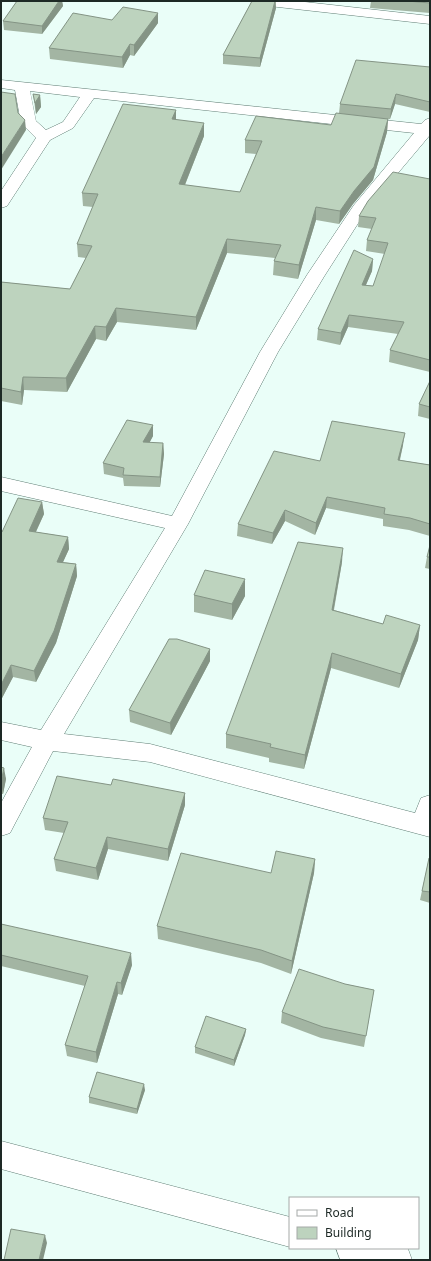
<svg xmlns="http://www.w3.org/2000/svg" width="431" height="1261" viewBox="0 0 431 1261" font-family="'Noto Sans',sans-serif">
  <style>
    .lines { fill: none; stroke-linecap: round; stroke-linejoin: round }
    .minor-casing { stroke: #607e75; stroke-width: 1 }
    .minor { fill: #fff; fill-rule: evenodd }
    .wall { fill: #a3b5a3 }
    .shaded-wall { fill: #849485 }
    .building { fill: #bdd3be; stroke: #849485 }
  </style>
  <rect width="100%" height="100%" fill="#eafef8"/>
  <g class="lines">
    <g class="minor-casing">
      <path id="minor" d="M 253,1 L 296,1 L 430,16 L 430,24 L 260,5 L 255,4 Z
        M 1,80 L 421,124 L 425,120 L 430,118 L 430,135 L 366,211 L 325,275 L 278,352 L 188,524 L 64,734 L 150,744 L 415,813 L 421,798 L 430,795 L 430,837 L 150,762 L 53,751 L 10,833 L 1,836 L 1,803 L 32,747 L 1,740 L 1,722 L 41,730 L 165,528 L 1,491 L 1,477 L 172,516 L 260,352 L 307,275 L 354,205 L 414,133 L 94,98 L 73,128 L 50,140 L 7,206 L 1,208 L 1,191 L 36,138 L 21,123 L 15,90 L 1,88 ZM 30,91 L 80,97 L 63,122 L 46,130 L 36,121 Z
        M 1,1141 L 290,1217 L 290,1247 L 1,1169 Z
        M 336,1248 L 405,1248 L 408,1249 L 412,1260 L 343,1260 L 340,1259 Z"/>
    </g>
    <use href="#minor" class="minor"/>
  </g>
  <path class="wall" d="M 17,1 L 62,1 L 63,6 L 42,34 L 4,30 L 3,21 Z
    M 252,1 L 276,1 L 276,8 L 260,67 L 223,64 L 223,55 Z
    M 309,1 L 320,1 L 320,2 Z
    M 371,1 L 430,1 L 430,13 L 370,8 Z
    M 158,13 L 158,23 L 134,56 L 130,55 L 123,68 L 50,59 L 49,48 L 112,20 Z
    M 430,67 L 430,112 L 395,104 L 390,119 L 388,119 L 387,132 L 373,180 L 353,204 L 339,224 L 316,220 L 298,279 L 273,275 L 274,261 L 275,258 L 227,253 L 196,330 L 117,322 L 106,341 L 96,339 L 67,392 L 24,390 L 22,405 L 1,401 L 1,282 L 70,289 L 86,258 L 78,257 L 77,244 L 93,207 L 83,206 L 82,193 L 176,110 L 176,120 L 204,136 L 185,185 L 240,192 L 256,154 L 245,153 L 245,140 L 331,125 L 339,113 L 340,104 Z
    M 33,94 L 40,95 L 41,107 L 36,114 Z
    M 430,178 L 430,372 L 389,362 L 390,350 L 398,334 L 348,327 L 340,345 L 317,340 L 318,329 L 373,259 L 372,271 L 366,285 L 373,286 L 385,254 L 366,251 L 367,240 L 372,229 L 358,227 L 359,216 Z
    M 430,381 L 430,419 L 418,416 L 419,404 Z
    M 153,425 L 153,436 L 149,443 L 163,443 L 164,454 L 160,487 L 124,486 L 123,478 L 104,474 L 103,463 Z
    M 403,445 L 400,460 L 430,465 L 430,536 L 409,530 L 383,526 L 383,519 L 326,508 L 315,535 L 285,521 L 272,544 L 237,536 L 238,524 L 320,461 Z
    M 42,502 L 44,514 L 36,532 L 68,537 L 69,549 L 63,562 L 76,564 L 77,576 L 56,643 L 36,682 L 13,677 L 1,700 L 2,532 Z
    M 430,545 L 430,569 L 425,568 L 427,557 Z
    M 342,562 L 334,610 L 383,624 L 420,625 L 418,640 L 399,688 L 331,668 L 304,769 L 269,762 L 269,758 L 226,748 L 226,734 Z
    M 194,595 L 245,596 L 232,620 L 194,612 Z
    M 210,649 L 210,661 L 171,735 L 130,722 L 129,710 Z
    M 1,767 L 6,779 L 3,794 L 1,794 Z
    M 111,785 L 185,793 L 185,805 L 168,861 L 108,849 L 98,880 L 56,871 L 54,859 L 64,833 L 45,830 L 43,818 Z
    M 429,858 L 430,859 L 430,903 L 420,900 Z
    M 315,859 L 314,873 L 291,974 L 261,963 L 158,939 L 157,926 Z
    M 1,924 L 132,965 L 122,995 L 118,994 L 97,1063 L 67,1056 L 65,1045 L 85,986 L 1,966 Z
    M 345,984 L 374,990 L 364,1047 L 321,1038 L 281,1023 L 282,1012 Z
    M 246,1029 L 245,1035 L 234,1066 L 195,1053 L 195,1047 Z
    M 145,1090 L 137,1114 L 89,1103 L 89,1097 Z"/>
  <path class="shaded-wall" d="M 59,1 L 62,1 L 63,6 L 42,34 L 42,26 Z
    M 275,1 L 276,8 L 260,67 L 260,58 Z
    M 158,13 L 158,23 L 134,56 L 134,45 Z
    M 130,44 L 130,55 L 123,68 L 122,57 Z
    M 396,94 L 395,104 L 390,119 L 391,109 Z
    M 40,95 L 41,107 L 36,114 L 35,103 Z
    M 176,110 L 176,123 L 172,119 Z
    M 388,119 L 387,132 L 373,180 L 353,204 L 339,224 L 340,211 L 354,191 Z
    M 25,120 L 26,130 L 1,170 L 1,157 Z
    M 204,123 L 204,136 L 180,197 L 179,184 Z
    M 316,207 L 316,220 L 298,279 L 299,265 Z
    M 227,239 L 227,253 L 196,330 L 196,317 Z
    M 373,259 L 372,271 L 361,296 L 362,285 Z
    M 116,308 L 117,322 L 106,341 L 106,327 Z
    M 349,315 L 348,327 L 340,345 L 341,333 Z
    M 95,326 L 96,339 L 67,392 L 66,378 Z
    M 23,377 L 24,390 L 22,405 L 21,392 Z
    M 153,425 L 153,436 L 144,453 L 143,442 Z
    M 405,433 L 403,445 L 397,471 L 398,460 Z
    M 163,443 L 164,454 L 160,487 L 160,477 Z
    M 327,497 L 326,508 L 315,535 L 316,523 Z
    M 42,502 L 44,514 L 31,542 L 29,531 Z
    M 285,510 L 285,521 L 272,544 L 273,533 Z
    M 68,537 L 69,549 L 58,573 L 57,562 Z
    M 343,548 L 342,562 L 331,624 L 332,610 Z
    M 76,564 L 77,576 L 56,643 L 36,682 L 34,671 Z
    M 245,579 L 245,596 L 232,620 L 232,604 Z
    M 420,625 L 418,640 L 399,688 L 401,674 Z
    M 210,649 L 210,661 L 171,735 L 170,723 Z
    M 332,653 L 331,668 L 304,769 L 305,755 Z
    M 11,665 L 13,677 L 1,700 L 1,685 Z
    M 4,768 L 6,779 L 3,794 L 1,782 Z
    M 185,793 L 185,805 L 168,861 L 168,849 Z
    M 107,837 L 108,849 L 98,880 L 96,868 Z
    M 315,859 L 314,873 L 291,974 L 292,961 Z
    M 131,953 L 132,965 L 122,995 L 121,983 Z
    M 117,982 L 118,994 L 97,1063 L 96,1052 Z
    M 246,1029 L 245,1035 L 234,1066 L 234,1060 Z
    M 144,1084 L 145,1090 L 137,1114 L 137,1109 Z
    M 45,1235 L 47,1243 L 43,1260 L 39,1260 Z"/>
  <path class="building" d="M 17,1 L 59,1 L 42,26 L 3,21 Z
    M 252,1 L 275,1 L 260,58 L 223,55 Z
    M 407,1 L 430,1 L 430,3 Z
    M 123,7 L 158,13 L 134,45 L 130,44 L 122,57 L 49,48 L 73,13 L 112,20 Z
    M 356,60 L 430,67 L 430,102 L 396,94 L 391,109 L 340,104 Z
    M 1,92 L 15,94 L 18,113 L 25,120 L 1,157 Z
    M 33,94 L 40,95 L 35,103 Z
    M 123,104 L 176,110 L 172,119 L 204,123 L 179,184 L 240,192 L 262,141 L 245,140 L 256,116 L 331,125 L 336,113 L 388,119 L 374,167 L 354,191 L 340,211 L 316,207 L 299,265 L 274,261 L 281,245 L 227,239 L 196,317 L 116,308 L 106,327 L 95,326 L 66,378 L 23,377 L 21,392 L 1,388 L 1,282 L 70,289 L 92,246 L 77,244 L 98,194 L 82,193 Z
    M 393,172 L 430,179 L 430,178 L 430,360 L 390,350 L 404,322 L 349,315 L 341,333 L 318,329 L 354,250 L 373,259 L 362,285 L 373,286 L 388,243 L 367,240 L 376,218 L 359,216 L 368,201 Z
    M 430,381 L 430,407 L 419,404 Z
    M 127,420 L 153,425 L 143,442 L 163,443 L 160,477 L 123,475 L 124,468 L 103,463 Z
    M 332,421 L 405,433 L 398,460 L 430,465 L 430,524 L 410,518 L 384,514 L 385,508 L 327,497 L 316,523 L 285,510 L 273,533 L 238,524 L 274,451 L 320,461 Z
    M 18,498 L 42,502 L 29,531 L 68,537 L 57,562 L 76,564 L 54,631 L 34,671 L 11,665 L 1,685 L 1,532 L 2,532 Z
    M 298,542 L 343,548 L 332,610 L 383,624 L 386,615 L 420,625 L 401,674 L 332,653 L 305,755 L 270,747 L 271,744 L 226,734 Z
    M 430,545 L 430,557 L 427,557 Z
    M 205,570 L 245,579 L 232,604 L 194,595 Z
    M 169,639 L 177,639 L 210,649 L 170,723 L 129,710 Z
    M 1,767 L 4,768 L 1,782 Z
    M 57,776 L 111,785 L 113,779 L 185,793 L 168,849 L 107,837 L 96,868 L 54,859 L 68,822 L 43,818 Z
    M 276,851 L 315,859 L 292,961 L 261,950 L 157,926 L 181,853 L 271,873 Z
    M 429,858 L 430,859 L 430,892 L 422,891 Z
    M 1,924 L 131,953 L 121,983 L 117,982 L 96,1052 L 65,1045 L 88,976 L 1,955 Z
    M 299,969 L 345,984 L 374,990 L 366,1036 L 323,1027 L 282,1012 Z
    M 206,1016 L 246,1029 L 234,1060 L 195,1047 Z
    M 97,1072 L 144,1084 L 137,1109 L 89,1097 Z
    M 11,1229 L 45,1235 L 39,1260 L 4,1260 Z"/>
  <rect width="431" height="1261" fill="none" stroke="#1d2925" stroke-width="4"/>
  <rect x="289" y="1197" width="130" height="52" fill="#ffffff" stroke="#a5a9a8"/>
  <rect x="297" y="1210" width="20" height="6" fill="#ffffff" stroke="#a5a9a8"/>
  <text x="325" y="1217" font-size="12" fill="#1d2925">Road</text>
  <rect x="297" y="1227" width="20" height="12" fill="#bdd3be" stroke="#a5a9a8"/>
  <text x="325" y="1237" font-size="12" fill="#1d2925">Building</text>
</svg>
